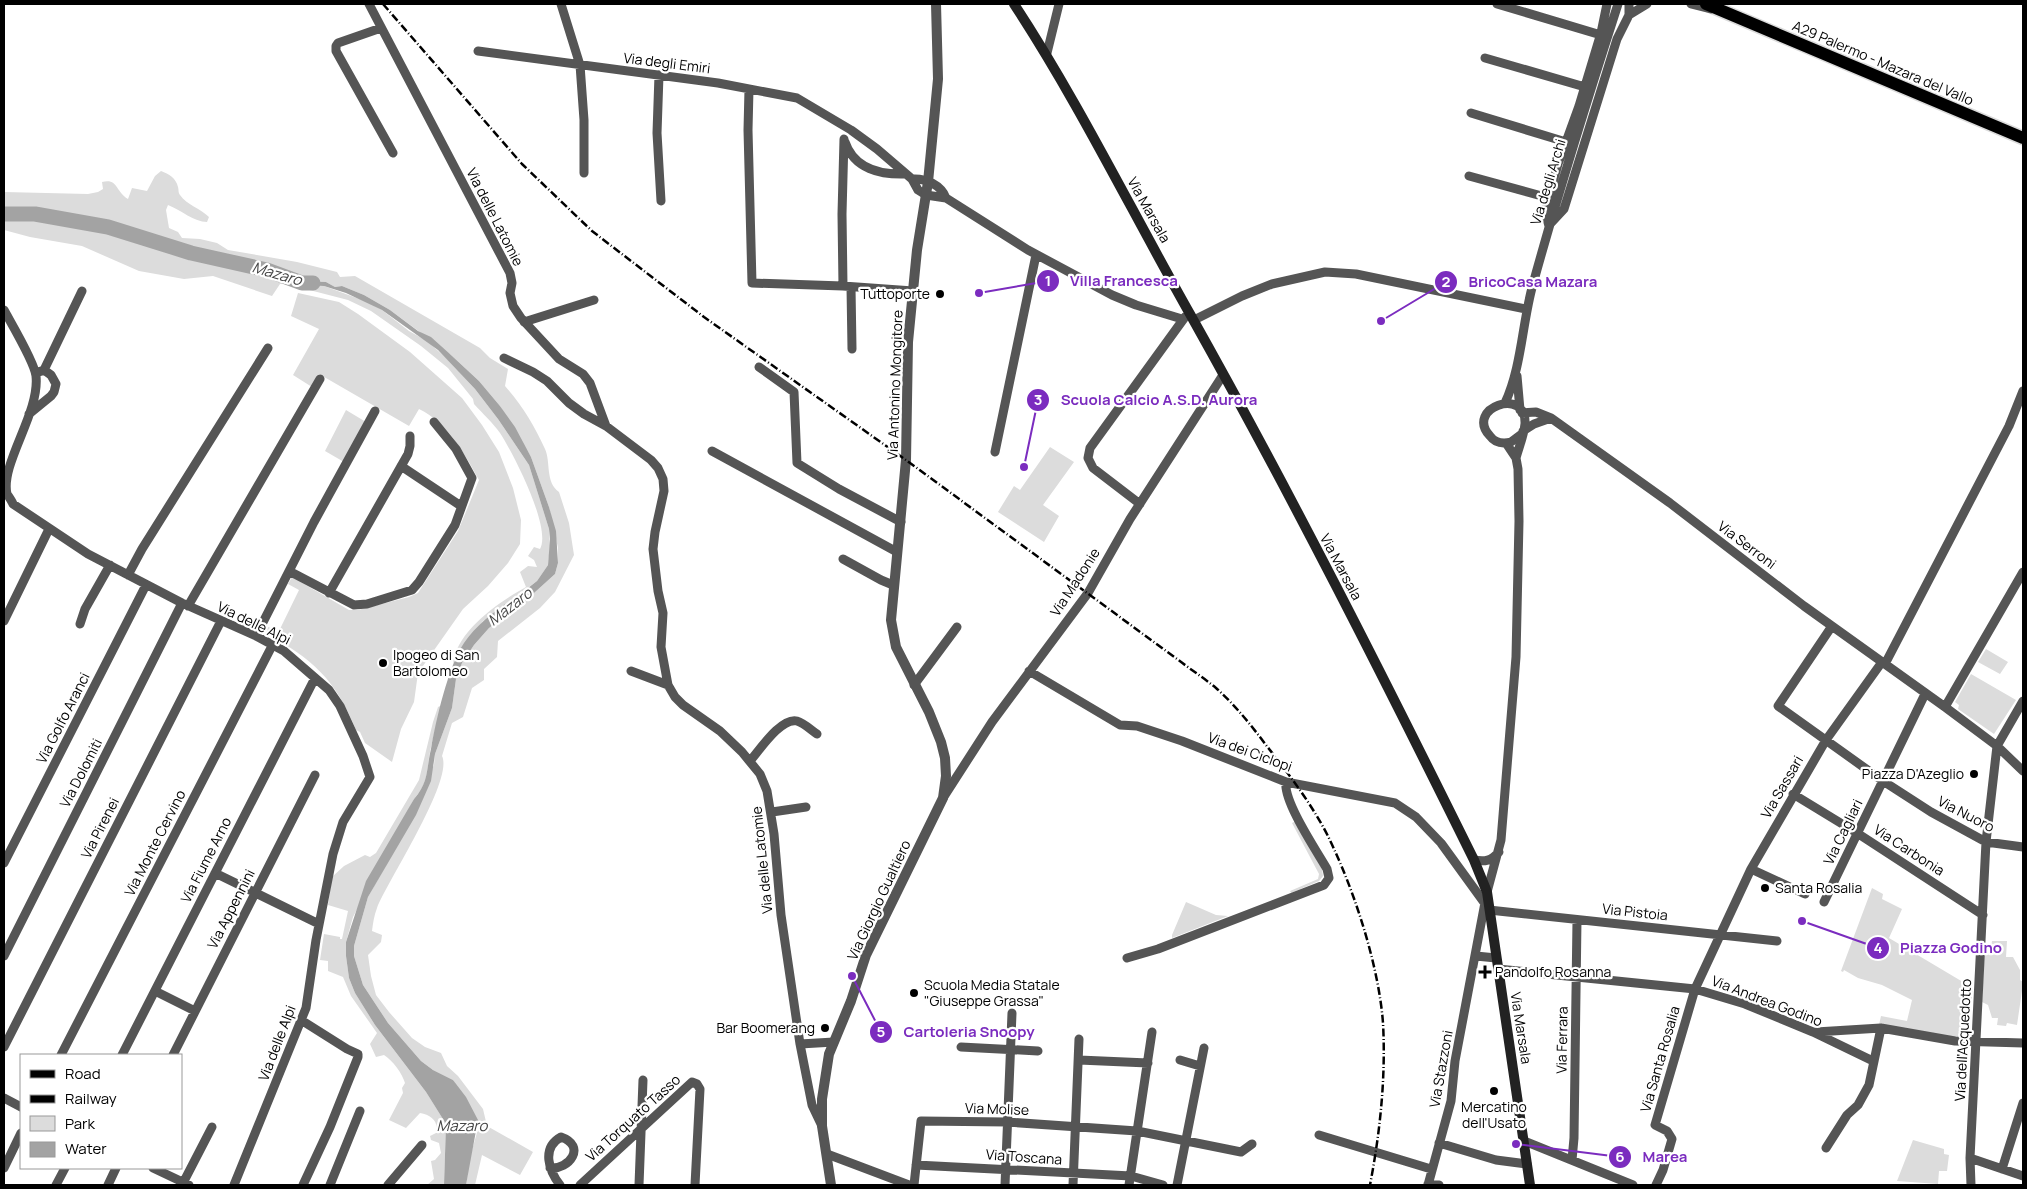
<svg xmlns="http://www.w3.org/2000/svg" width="2027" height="1189" viewBox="0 0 2027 1189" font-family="Manrope,sans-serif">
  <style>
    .green { fill: #dcdcdc }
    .water { fill: #a3a3a3 }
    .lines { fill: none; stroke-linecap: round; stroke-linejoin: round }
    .river { stroke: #a3a3a3; stroke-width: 15 }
    .primary-casing { stroke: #dbdbdb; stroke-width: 15 }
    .minor { stroke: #555; stroke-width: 9 }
    .tertiary { stroke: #555; stroke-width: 10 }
    .secondary { stroke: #222; stroke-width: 10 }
    .primary { stroke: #000; stroke-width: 12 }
    .rail { stroke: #000; stroke-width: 2.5; stroke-dasharray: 8 2.5 1 2.5; stroke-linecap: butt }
    .poi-dot { fill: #000; stroke: #fff; stroke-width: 2 }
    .labels { text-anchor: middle; stroke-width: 4.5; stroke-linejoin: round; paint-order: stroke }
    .street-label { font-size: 14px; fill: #000; stroke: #fff }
    .poi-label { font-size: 14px; fill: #000; stroke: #fff; text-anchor: start }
    .water-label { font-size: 15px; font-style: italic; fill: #444; stroke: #fff }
    .leader { fill: none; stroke: #7b2cbf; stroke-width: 2 }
    .callout-dot { fill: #7b2cbf; stroke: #fff; stroke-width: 2 }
    .mark-label { font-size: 15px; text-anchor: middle; font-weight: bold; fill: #fff }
    .callout-label { font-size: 15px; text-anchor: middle; font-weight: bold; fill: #7b2cbf; stroke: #fff; stroke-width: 4.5; stroke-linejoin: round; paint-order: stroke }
  </style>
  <rect width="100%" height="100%" fill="#fff"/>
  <path class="green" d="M 161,171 C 169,174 176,178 178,187 C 179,191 178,192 180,195 C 187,205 200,208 209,217 L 207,222 C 194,222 181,210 168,205 L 166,210 L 169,228 L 178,232 L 182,238 L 200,239 L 217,243 L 228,250 L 297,262 L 337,272 L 340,277 L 355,276 L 480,348 L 490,358 L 508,369 L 505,386 C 522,405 534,425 545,449 C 551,462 545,482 559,492 L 569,523 L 574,555 L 555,592 L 540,608 L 498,641 L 497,657 L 484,669 L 484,680 L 472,688 L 463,717 L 452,723 L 442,756 C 454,780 388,880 377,908 C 374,916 373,923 372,931 L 382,935 L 381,942 L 368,955 L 371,976 L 376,995 L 389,1012 L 412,1038 L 425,1047 L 441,1053 L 447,1066 L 458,1076 L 483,1109 L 487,1126 L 533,1152 L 520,1175 L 482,1155 L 475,1185 L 466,1185 L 470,1157 L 478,1129 L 453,1080 L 433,1070 L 421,1061 L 388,1023 L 363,985 L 354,956 L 354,946 L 368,897 L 390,858 L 434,765 L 435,754 L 452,708 L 456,679 L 462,663 L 474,645 L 489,628 L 523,603 L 555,574 L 558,563 L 558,548 L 549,507 L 531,457 L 500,406 L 479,381 L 451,355 L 390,310 L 364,295 L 342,286 L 335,287 L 326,282 L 305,281 L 300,279 L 301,285 L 324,286 L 365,301 L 382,310 L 409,331 L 427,341 L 445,357 L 475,389 L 498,419 L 529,465 L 549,529 L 550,546 L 548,565 L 537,581 L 483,621 L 455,659 L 453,665 C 455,632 499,602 526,587 L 520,572 L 528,566 L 537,567 L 534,560 L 528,556 L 534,547 L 540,549 C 552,528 513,453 500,433 C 493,423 483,414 474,404 L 473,399 L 448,368 L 421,346 L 371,311 L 348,300 L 294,286 L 289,283 L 280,284 L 272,296 L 213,276 L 184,279 L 139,271 L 82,246 L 30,237 L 4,230 L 4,192 L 88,194 L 98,192 L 103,189 L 102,182 C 118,178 115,191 128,199 L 132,188 L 147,191 L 155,176 Z
    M 298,293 L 339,302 L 358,314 L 410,352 L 462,398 L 482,425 L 499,452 L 513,488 L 521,520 L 520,544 L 508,563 L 488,586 L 463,609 L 418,673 L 414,702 L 401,729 L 392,762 L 365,743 L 360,732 L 356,730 C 336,680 312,658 265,633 L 268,627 L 279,631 L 299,590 L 288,584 L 292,577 L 349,610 L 358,610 L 409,597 L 418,593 L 458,531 L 479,480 C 464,453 448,423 419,409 L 409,426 L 319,374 L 312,387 L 293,375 L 319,329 L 291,316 Z
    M 346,410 L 366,422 L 344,462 L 325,451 Z
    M 1050,447 L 1074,462 L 1043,505 L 1059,516 L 1044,542 L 998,512 L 1014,486 L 1020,490 Z
    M 1986,649 L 2008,662 L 2000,674 L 1978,662 Z
    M 1971,674 L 2016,700 L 1994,734 L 1958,709 L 1959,705 L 1955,702 Z
    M 442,705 C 438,719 434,733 431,747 C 426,769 430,781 414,799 L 353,917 L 346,942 L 346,956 L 349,978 L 355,993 L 375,1025 L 426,1092 L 446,1124 L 444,1185 L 427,1185 L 434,1179 L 431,1161 L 435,1160 L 441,1153 L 439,1143 L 431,1140 L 430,1136 L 436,1133 C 439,1121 431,1115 420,1113 L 406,1128 L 389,1120 L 403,1093 L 402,1088 L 405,1083 C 402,1073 393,1061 384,1055 L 376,1057 L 370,1044 L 377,1033 L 351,996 L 343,977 L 328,971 L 328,961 L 320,960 L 324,934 L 340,937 L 340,939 L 342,939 L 348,911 L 328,905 L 332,877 L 344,866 L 365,855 L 370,857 L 376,853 L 419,780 L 433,722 L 438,707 Z
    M 1296,821 L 1322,869 L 1323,876 L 1319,881 L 1291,893 L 1290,891 L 1318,879 L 1319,874 L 1292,823 Z
    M 1872,888 L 1883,894 L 1882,899 L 1902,909 L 1889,938 L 1973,988 L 1968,1031 L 1963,1031 L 1962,1037 L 1968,1041 L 1879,1025 L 1881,1016 L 1907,1021 L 1912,1000 L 1882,985 L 1858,978 L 1844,970 L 1843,972 L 1841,971 Z
    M 1186,902 L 1216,915 L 1228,916 L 1172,938 L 1172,935 Z
    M 1992,941 L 2007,941 L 2006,957 L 2013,957 L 2020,970 L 2020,980 L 2023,982 L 2023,984 L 2017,1025 L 2007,1023 L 2006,1026 L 1997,1025 L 1998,1018 L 1992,1018 L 1988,1005 L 1982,1002 L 1985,946 L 1991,947 Z
    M 1913,1140 L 1944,1149 L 1944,1154 L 1949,1155 L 1947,1171 L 1939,1171 L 1938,1184 L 1897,1181 Z"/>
  <path class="water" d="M 293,279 L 300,279 L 305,281 L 326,282 L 335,287 L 342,286 L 364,295 L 390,310 L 418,331 L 431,337 L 451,355 L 479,381 L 500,406 L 515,427 L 531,457 L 549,507 L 556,531 L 558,563 L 555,574 L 523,603 L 489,628 L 474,645 L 462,663 L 456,679 L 452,708 L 435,754 L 431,781 L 416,815 L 368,897 L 354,946 L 354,956 L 363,985 L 388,1023 L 421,1061 L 433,1070 L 453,1080 L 466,1097 L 478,1120 L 466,1185 L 444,1185 L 446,1124 L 426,1092 L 375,1025 L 355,993 L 349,978 L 346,956 L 346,942 L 366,881 L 414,799 C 429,782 426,770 431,749 C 436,720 448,667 464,643 C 482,616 512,601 537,581 L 548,565 L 550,539 L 549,529 L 529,465 L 498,419 L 475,389 L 438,350 L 382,310 L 346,293 L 324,286 L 301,285 Z"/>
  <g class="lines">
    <path class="river" d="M 4,214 L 35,214 L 108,227 L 191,253 L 267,270 L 302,283 L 313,283"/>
    <g class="primary-casing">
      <path id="primary" d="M 1706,4 L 2023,138"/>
    </g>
    <path class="minor" d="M 369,4 L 510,273 L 512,283 L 510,293 L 513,306 L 521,318 L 559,359 L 583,374 L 590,383 L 606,426 L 651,460 L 658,468 L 663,479 L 664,491 L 655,532 L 653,549 L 658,591 L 663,613 L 661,647 L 668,685 L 675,697 L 683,705 L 720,731 L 742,752 L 760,774 L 767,791 L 774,834 L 781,915 L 800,1044
      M 561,4 L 580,65 L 584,120 L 584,173
      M 1497,4 L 1601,35
      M 1691,4 L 1711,9
      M 1629,15 L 1647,4
      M 381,28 L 338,43 L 336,46 L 336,51 L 393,153
      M 478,51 L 718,83 L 797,98 L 851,130 L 877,149 L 912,179 L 918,190 L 926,195 L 946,198 L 1028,250 L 1112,295 L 1136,305 L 1182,319
      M 1047,53 L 1059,4
      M 1485,58 L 1585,87
      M 659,75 L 657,133 L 661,201
      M 749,89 L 748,130 L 752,283 L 843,286 L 913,291
      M 1471,113 L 1566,142
      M 845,142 C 854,169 881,175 906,174
      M 1469,176 L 1549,198
      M 912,179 C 926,178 941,185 946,198
      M 1551,223 L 1564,209 L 1617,39 L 1629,15 L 1629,4
      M 1549,226 L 1545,211 L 1558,164 L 1579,106 L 1601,33 L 1607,4
      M 843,286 L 842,214 L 844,139
      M 851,287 L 852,349
      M 4,310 C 11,323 35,363 36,376 C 40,413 0,464 7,494 C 9,497 12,501 13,504 L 88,554 L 182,603 L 256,636 L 284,651 L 329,690 L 340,706 L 363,756 L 370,777 L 343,822 L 333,854 L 316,940 L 306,1008 L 234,1185
      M 1194,320 L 1242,296 L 1272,284 L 1325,272 L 1356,274 L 1526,309
      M 524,322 L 594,300
      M 504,358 L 533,372 L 547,381 L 569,403 L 584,414 L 606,426
      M 759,367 L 794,392 L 797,463 L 839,489 L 901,522
      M 36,373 L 44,370 L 82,291
      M 1517,376 L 1520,410
      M 1505,403 C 1522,366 1522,323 1533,284 C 1559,190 1588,97 1618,4
      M 1522,413 L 1536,412 L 1551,418 L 1670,503 L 1804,606 L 1945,707 L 1997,746 L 2023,771
      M 29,414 L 51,396 L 54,392 L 56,384 L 51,375 L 44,370
      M 1523,431 L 1534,424 L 1551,418
      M 712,451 L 897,552
      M 995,452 L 1036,255
      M 1516,458 C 1519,447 1524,435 1525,424 C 1527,386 1464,408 1490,436 C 1495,443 1503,444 1511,442 L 1523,433
      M 401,466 L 461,506
      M 1140,504 L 1093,468 L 1088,458 L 1090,448 L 1185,317
      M 843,559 L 881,580 L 893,585
      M 289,571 L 354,605 L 367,604 L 412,590 L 419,582 L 455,525 L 472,478 L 456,449 L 434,422
      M 128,575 L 142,549 L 268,348
      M 329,593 L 408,454 L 410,446 L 410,436
      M 188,606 L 320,379
      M 4,621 L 49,529
      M 80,624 L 85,609 L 110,565
      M 1832,626 L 1778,706 L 1883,781 L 1931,812 L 1986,842 L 2023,847
      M 256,636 L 314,522 L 375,411
      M 1885,664 L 2009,426 L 2023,391
      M 631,671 L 668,685
      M 1029,671 L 1120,725 L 1137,726 L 1182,741 L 1286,782 L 1395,803 L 1416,817 L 1441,843 L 1486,905
      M 914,685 L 957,627
      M 1945,707 L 2023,572
      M 750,761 C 759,751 781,717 797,721 C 804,723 811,730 817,734
      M 1793,794 L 1857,833 L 1983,915
      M 943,798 L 992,722 L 1088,593 L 1130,519 L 1223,375
      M 772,812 L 806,807
      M 1474,860 C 1485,862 1491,861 1499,852
      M 4,863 L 146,585
      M 1751,869 L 1805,894
      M 215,873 L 319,924
      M 1824,902 L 1925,694
      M 1489,910 L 1777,941
      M 4,956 L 182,603
      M 1476,956 L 1496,958
      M 1127,958 L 1158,949 L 1324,885 L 1329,878 L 1327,869 C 1316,850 1283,801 1286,782
      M 1498,969 L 1695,989 L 1745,1004 L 1813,1032 L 1873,1061
      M 155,991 L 195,1011
      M 301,1020 L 347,1049 L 358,1054 L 358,1057 L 330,1127 L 303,1185
      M 1816,1032 L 1881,1028 L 1955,1041 L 2023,1043
      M 4,1047 L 221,621
      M 961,1047 L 1038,1051
      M 61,1055 L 273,644
      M 122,1055 L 315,678
      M 173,1055 L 315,775
      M 1079,1060 L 1148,1063
      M 1180,1060 L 1200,1066
      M 4,1098 L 21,1107
      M 822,1126 L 812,1105 L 800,1044 L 834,1042
      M 1319,1135 L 1431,1169
      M 1524,1141 L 1633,1185
      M 1439,1143 L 1496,1160 L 1527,1164
      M 1826,1148 L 1847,1115 L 1858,1105 L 1869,1085 L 1881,1028
      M 827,1154 L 909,1185
      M 1970,1158 L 2023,1176
      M 1572,1160 L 1574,1138 L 1577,920
      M 916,1165 L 1131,1176 L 1163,1185
      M 4,1168 L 21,1133
      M 153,1168 L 189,1185
      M 550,1168 C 569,1170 587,1146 561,1137 C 541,1148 549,1171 560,1185
      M 2002,1169 L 2023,1103
      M 1428,1184 L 1439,1185
      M 56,1185 L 65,1168
      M 108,1185 L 116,1168
      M 182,1185 L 212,1127
      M 330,1185 L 360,1111
      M 388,1185 L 422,1145
      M 580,1185 L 692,1082 L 697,1084 L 700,1089 L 695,1185
      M 639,1185 L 643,1080
      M 914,1185 L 921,1121 L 1007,1122 L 1137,1131 L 1241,1152 L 1252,1144
      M 1005,1185 L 1012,1013
      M 1073,1185 L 1079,1039
      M 1129,1185 L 1152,1032
      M 1177,1185 L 1204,1048
      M 1428,1185 L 1451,1101 L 1455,1061 L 1487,892 L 1501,840 L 1516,657 L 1519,521 L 1518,469 L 1516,458 L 1506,443
      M 1656,1185 L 1663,1170 L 1672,1139 L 1667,1131 L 1655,1125 L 1695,989 L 1751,869 L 1826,740 L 1882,662
      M 1971,1185 L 1970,1158 L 1986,842 L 1997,746 L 2023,701"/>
    <path class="tertiary" d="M 831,1185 L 822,1126 L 822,1099 L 829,1054 L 851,1001 L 866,955 L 943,798 L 946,776 L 945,758 L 941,742 L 929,712 L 896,647 L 891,620 L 906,460 L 908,342 L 917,250 L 928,182 L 938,79 L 936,4"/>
    <path class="secondary" d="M 1014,4 C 1079,103 1131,210 1190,314 C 1290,492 1383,676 1474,860 L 1487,892 L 1530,1185"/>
    <use href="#primary" class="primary"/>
    <path class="rail" d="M 383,4 L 522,164 L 592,231 L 704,317 L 906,460 L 1177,659 C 1190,669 1204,678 1216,688 C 1235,705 1251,725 1266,745 C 1291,777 1318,812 1334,849 C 1357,899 1379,969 1383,1023 C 1386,1077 1380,1133 1370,1185"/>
  </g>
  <g class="poi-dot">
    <circle cx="940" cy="294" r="5"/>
    <circle cx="383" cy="663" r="5"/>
    <circle cx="1974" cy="774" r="5"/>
    <circle cx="1765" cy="888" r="5"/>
    <path d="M1482.5 964.5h5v5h5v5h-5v5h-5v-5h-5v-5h5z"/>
    <circle cx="914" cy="993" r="5"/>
    <circle cx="825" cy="1028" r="5"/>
    <circle cx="1494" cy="1091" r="5"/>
  </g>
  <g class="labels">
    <g class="street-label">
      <text transform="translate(667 63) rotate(7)" y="5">Via degli Emiri</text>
      <text transform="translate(1883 63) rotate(23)" y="5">A29 Palermo - Mazara del Vallo</text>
      <text transform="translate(1548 182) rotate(-73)" y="5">Via degli Archi</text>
      <text transform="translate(1149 210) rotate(61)" y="5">Via Marsala</text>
      <text transform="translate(495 217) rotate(63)" y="5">Via delle Latomie</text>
      <text transform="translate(895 385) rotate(-88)" y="5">Via Antonino Mongitore</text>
      <text transform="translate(1747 545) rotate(37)" y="5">Via Serroni</text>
      <text transform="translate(1341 567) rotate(62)" y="5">Via Marsala</text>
      <text transform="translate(1075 582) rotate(-57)" y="5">Via Madonie</text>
      <text transform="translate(254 623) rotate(26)" y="5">Via delle Alpi</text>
      <text transform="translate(63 718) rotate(-63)" y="5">Via Golfo Aranci</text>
      <text transform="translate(1250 752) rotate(20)" y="5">Via dei Ciclopi</text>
      <text transform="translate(81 773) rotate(-63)" y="5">Via Dolomiti</text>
      <text transform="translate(1782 787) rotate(-60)" y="5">Via Sassari</text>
      <text transform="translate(1966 814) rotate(27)" y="5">Via Nuoro</text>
      <text transform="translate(100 828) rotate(-63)" y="5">Via Pirenei</text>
      <text transform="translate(1843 832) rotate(-64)" y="5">Via Cagliari</text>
      <text transform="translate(155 843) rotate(-63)" y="5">Via Monte Cervino</text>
      <text transform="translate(1909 850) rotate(33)" y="5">Via Carbonia</text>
      <text transform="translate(206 860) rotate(-63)" y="5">Via Fiume Arno</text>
      <text transform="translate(762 860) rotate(-96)" y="5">Via delle Latomie</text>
      <text transform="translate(879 900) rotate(-65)" y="5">Via Giorgio Gualtiero</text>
      <text transform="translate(231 909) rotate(-63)" y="5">Via Appennini</text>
      <text transform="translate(1635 912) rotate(6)" y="5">Via Pistoia</text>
      <text transform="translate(1767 1001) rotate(21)" y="5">Via Andrea Godino</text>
      <text transform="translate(1521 1028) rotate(81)" y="5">Via Marsala</text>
      <text transform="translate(1562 1040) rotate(-89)" y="5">Via Ferrara</text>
      <text transform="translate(1963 1040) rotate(-87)" y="5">Via dell'Acquedotto</text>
      <text transform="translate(277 1043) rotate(-69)" y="5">Via delle Alpi</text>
      <text transform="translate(1660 1059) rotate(-74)" y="5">Via Santa Rosalia</text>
      <text transform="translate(1441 1069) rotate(-80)" y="5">Via Stazzoni</text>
      <text transform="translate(997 1109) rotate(2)" y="5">Via Molise</text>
      <text transform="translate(633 1118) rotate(-42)" y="5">Via Torquato Tasso</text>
      <text transform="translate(1024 1157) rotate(4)" y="5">Via Toscana</text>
    </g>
    <g class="poi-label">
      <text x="930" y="299" text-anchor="end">Tuttoporte</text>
      <text x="393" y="660">Ipogeo di San<tspan x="393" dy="16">Bartolomeo</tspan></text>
      <text x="1964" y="779" text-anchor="end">Piazza D'Azeglio</text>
      <text x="1775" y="893">Santa Rosalia</text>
      <text x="1495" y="977">Pandolfo Rosanna</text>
      <text x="924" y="990">Scuola Media Statale<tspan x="924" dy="16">"Giuseppe Grassa"</tspan></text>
      <text x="815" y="1033" text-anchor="end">Bar Boomerang</text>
      <text x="1494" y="1112" text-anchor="middle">Mercatino<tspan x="1494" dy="16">dell'Usato</tspan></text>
    </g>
    <g class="water-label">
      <text transform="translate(277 274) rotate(16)" y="5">Mazaro</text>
      <text transform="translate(510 607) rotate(-38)" y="5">Mazaro</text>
      <text x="462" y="1131">Mazaro</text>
    </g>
  </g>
  <path class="leader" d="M979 293L1048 281M1381 321L1446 282M1024 467L1038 400M1802 921L1878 948M852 976L881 1032M1516 1144L1620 1157"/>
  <g class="callout-dot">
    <circle cx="979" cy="293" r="5"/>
    <circle cx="1381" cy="321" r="5"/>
    <circle cx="1024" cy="467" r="5"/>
    <circle cx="1802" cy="921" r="5"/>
    <circle cx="852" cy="976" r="5"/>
    <circle cx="1516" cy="1144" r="5"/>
    <circle cx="1048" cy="281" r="12"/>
    <circle cx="1446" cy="282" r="12"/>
    <circle cx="1038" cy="400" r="12"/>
    <circle cx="1878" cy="948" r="12"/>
    <circle cx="881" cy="1032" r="12"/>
    <circle cx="1620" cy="1157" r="12"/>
  </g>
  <g class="mark-label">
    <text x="1048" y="286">1</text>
    <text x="1446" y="287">2</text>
    <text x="1038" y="405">3</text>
    <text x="1878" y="953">4</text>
    <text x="881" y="1037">5</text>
    <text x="1620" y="1162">6</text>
  </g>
  <g class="callout-label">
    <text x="1124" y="286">Villa Francesca</text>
    <text x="1533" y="287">BricoCasa Mazara</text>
    <text x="1159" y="405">Scuola Calcio A.S.D. Aurora</text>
    <text x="1951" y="953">Piazza Godino</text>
    <text x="969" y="1037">Cartoleria Snoopy</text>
    <text x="1665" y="1162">Marea</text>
  </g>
  <rect width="2027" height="1189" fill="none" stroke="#000000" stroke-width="10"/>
  <rect x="20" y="1054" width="162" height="115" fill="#ffffff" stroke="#999999"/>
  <rect x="30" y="1070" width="25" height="8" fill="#000000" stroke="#999999"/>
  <text x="65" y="1079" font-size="15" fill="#000000">Road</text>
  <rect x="30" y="1095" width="25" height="8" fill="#000000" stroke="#999999"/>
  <text x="65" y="1104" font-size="15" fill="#000000">Railway</text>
  <rect x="30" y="1116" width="25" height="15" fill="#dcdcdc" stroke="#999999"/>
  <text x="65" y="1129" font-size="15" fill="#000000">Park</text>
  <rect x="30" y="1142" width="25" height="15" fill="#a3a3a3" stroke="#999999"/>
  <text x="65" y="1154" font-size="15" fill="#000000">Water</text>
</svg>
